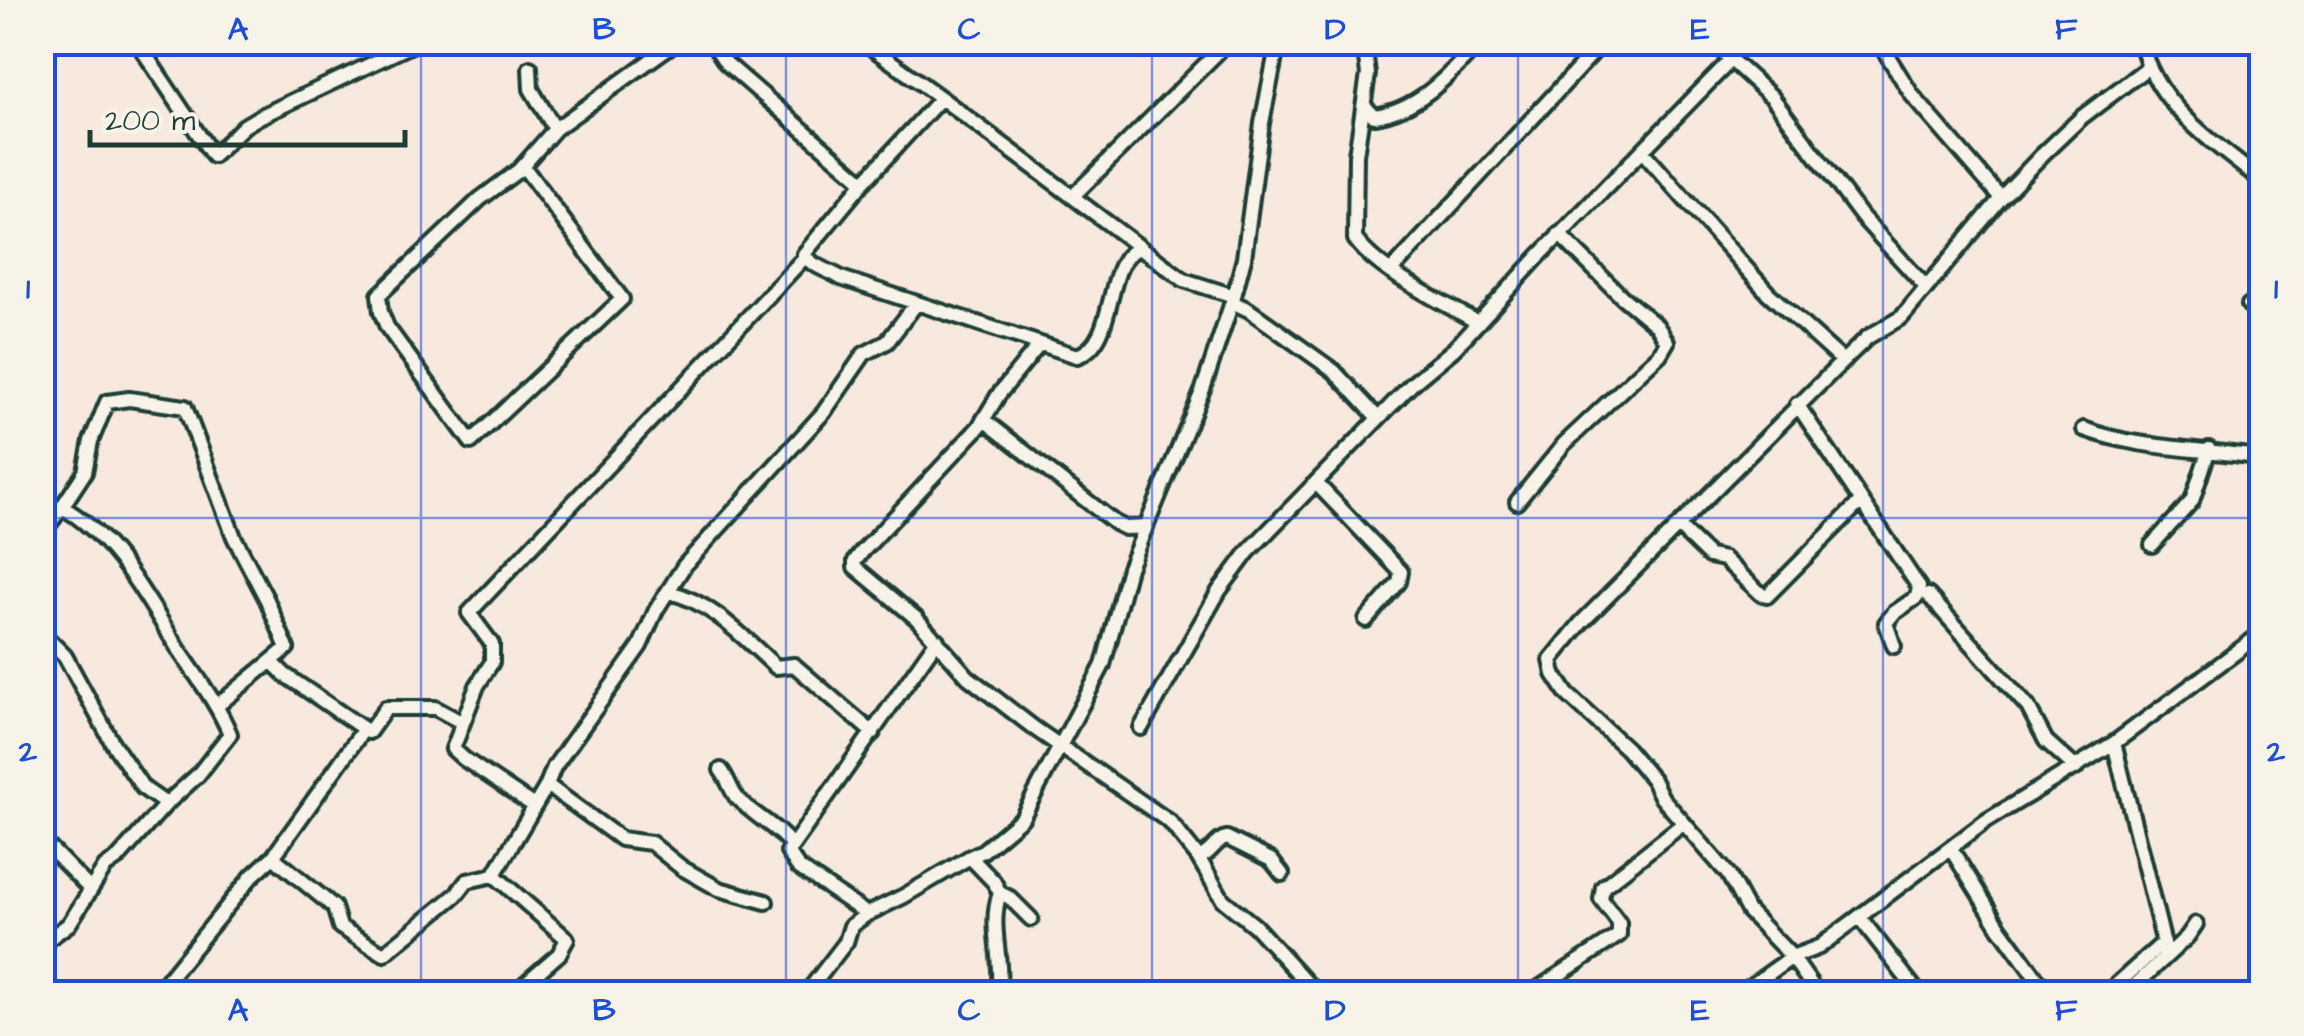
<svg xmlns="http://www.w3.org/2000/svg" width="2304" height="1036" viewBox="0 0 2304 1036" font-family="'Architects Daughter',sans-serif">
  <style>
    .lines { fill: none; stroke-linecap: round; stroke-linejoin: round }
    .minor-casing { stroke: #1f3d34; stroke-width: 20 }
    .minor { stroke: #f7f3e8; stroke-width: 12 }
    .grid { fill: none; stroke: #1d4ed8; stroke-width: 2.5; stroke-opacity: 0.55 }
    .neatline { fill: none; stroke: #1d4ed8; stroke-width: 4 }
    .grid-label { font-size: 32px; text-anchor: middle; font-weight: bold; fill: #1d4ed8 }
  </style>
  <rect width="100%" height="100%" fill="#f8e9de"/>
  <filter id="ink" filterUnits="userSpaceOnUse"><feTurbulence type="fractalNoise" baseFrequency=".01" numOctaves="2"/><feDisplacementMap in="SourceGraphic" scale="20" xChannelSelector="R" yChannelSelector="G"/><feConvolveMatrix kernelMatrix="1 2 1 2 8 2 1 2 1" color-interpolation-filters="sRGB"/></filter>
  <g filter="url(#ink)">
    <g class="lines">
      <g class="minor-casing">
        <path id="minor" d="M 137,42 L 213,156 L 244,126 L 259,117 L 418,42
          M 712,42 L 726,63 L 861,180 L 861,185 L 804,254 C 810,266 829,270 841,278 L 1077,356 C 1120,342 1102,257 1141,248 L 1184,280 L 1234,296
          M 864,42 L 941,98
          M 1364,42 L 1368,74 L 1356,155 L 1355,239 C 1379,273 1442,301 1478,323
          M 1879,42 L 1912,95 L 2001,198
          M 2141,42 C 2156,106 2213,142 2262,181
          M 1730,59 L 1772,97 L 1862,217 L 1925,286
          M 530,68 L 531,89 L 555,129
          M 1364,105 L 1374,116 C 1419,110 1450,74 1480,42
          M 1642,151 L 1768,293 L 1843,361
          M 523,166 L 622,299 L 471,442 L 387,327 L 381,312 L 379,295 L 480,199 L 519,170 L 555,129 L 676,42
          M 861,185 L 941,98 L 1141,248
          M 1073,196 L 1228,42
          M 1392,270 L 1603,42
          M 1232,302 L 1249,310 L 1334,371 L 1378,418
          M 2249,305 L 2262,309
          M 1039,345 L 999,394 L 979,427 L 862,552 L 855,561 L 855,567 L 917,619 L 968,677 L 1034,728 L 1170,822 L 1198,857 L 1223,900 L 1255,926 L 1317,994
          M 1797,404 L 1919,587 L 1917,597 L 1894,613 L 1886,623 L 1894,646
          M 984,420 L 1115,523 L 1125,528 L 1145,527
          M 2084,429 C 2140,450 2203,448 2262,458
          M 1317,484 L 1401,572 L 1399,582 L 1366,620
          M 1517,502 L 1564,444 L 1660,354 L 1667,342 L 1657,326 L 1622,297 L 1559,234
          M 62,507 L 85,472 L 91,441 L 107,402 L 129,399 L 185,407 L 234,537 L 267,600 L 287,648 L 218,705
          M 1678,526 L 1709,556 L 1724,559 L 1761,594 L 1767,596 L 1861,501
          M 42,534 L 62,507 C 117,538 148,602 181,653 C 199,680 217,703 230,734 L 198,775 L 166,804
          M 2152,545 L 2192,501 L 2209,449
          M 668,592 C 711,601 744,638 776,667 L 794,665 L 873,733
          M 1928,595 L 2028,707 L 2046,741 L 2076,768
          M 42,633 L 65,656 L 113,744 L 143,788 L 166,804 L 118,858 L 105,867 L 69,924 L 42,944
          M 1141,728 L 1219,591 L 1248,552 L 1412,384 L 1454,349 L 1539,256 L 1724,67 L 1730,59 L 1714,42
          M 364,729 L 369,732 L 386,708 L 435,708 L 463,723
          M 2114,743 L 2167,956
          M 721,770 C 728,779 731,791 737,798 C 754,816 777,826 792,846
          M 547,785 L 621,839 L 651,843 L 682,868 L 719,889 L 766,902
          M 534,806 L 464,759 L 453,749 L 477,686 L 492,662 L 492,644 L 469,613 L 804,258
          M 42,840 L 90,889
          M 1951,849 L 2000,928 L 2048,994
          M 273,857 L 334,907 L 340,927 L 384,954 L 456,895 L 467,881 L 494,875 L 546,787 L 554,767 L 640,646 L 656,610 L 684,566 L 824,412 L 864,354 L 887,342 L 916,304
          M 1198,857 C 1212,855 1214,840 1227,838 L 1271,860 L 1282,874
          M 494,875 L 567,939 L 559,954 L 513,994
          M 1000,893 L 1010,898 L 1031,919
          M 867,914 L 798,867 L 788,852 L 937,640
          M 1860,918 L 1919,994
          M 1521,992 L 1536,990 L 1619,935 L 1619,923 L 1601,899 L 1603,887 L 1684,823
          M 156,994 L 252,876 L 273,857 L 364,729 L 285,675 L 271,661
          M 806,994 L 846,942 L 851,926 L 867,914 L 904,896 L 970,857
          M 998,994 C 1004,959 988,927 1000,893 L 994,882 L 970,857 L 983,851 L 1022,818 L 1103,665 L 1129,568 L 1203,389 L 1234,296 L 1244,258 L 1262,123 L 1278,42
          M 1740,994 L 1792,957 L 1819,947 L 1986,821 L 2114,743 L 2262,633
          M 1818,994 L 1792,957 L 1748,911 L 1728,874 L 1662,798 L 1653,780 L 1627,749 L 1567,694 L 1554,674 L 1551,660 L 1581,623 L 1843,361 L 1868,337 L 1902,317 L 2001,198 L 2042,155 L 2082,117 L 2147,68
          M 2106,994 L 2164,942
          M 2126,994 L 2187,937 L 2196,924"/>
      </g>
      <use href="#minor" class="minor"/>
    </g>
  </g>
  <path class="grid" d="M 421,42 L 421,994M 786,42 L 786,994M 1152,42 L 1152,994M 1518,42 L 1518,994M 1883,42 L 1883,994M 42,518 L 2262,518"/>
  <rect width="2304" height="1036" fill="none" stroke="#f7f3e8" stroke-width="110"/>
  <path d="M90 130v15h315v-15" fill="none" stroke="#1f3d34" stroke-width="5"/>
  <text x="105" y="130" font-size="30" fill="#1f3d34" stroke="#f7f3e8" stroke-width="8" paint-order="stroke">200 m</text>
  <rect x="55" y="55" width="2194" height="926" class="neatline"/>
  <g class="grid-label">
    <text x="238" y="39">A</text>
    <text x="604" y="39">B</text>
    <text x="969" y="39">C</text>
    <text x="1335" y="39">D</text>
    <text x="1700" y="39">E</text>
    <text x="2066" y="39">F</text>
    <text x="28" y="298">1</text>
    <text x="2276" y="298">1</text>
    <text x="28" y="761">2</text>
    <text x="2276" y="761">2</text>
    <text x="238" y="1020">A</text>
    <text x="604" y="1020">B</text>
    <text x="969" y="1020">C</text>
    <text x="1335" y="1020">D</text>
    <text x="1700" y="1020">E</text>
    <text x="2066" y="1020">F</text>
  </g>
</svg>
